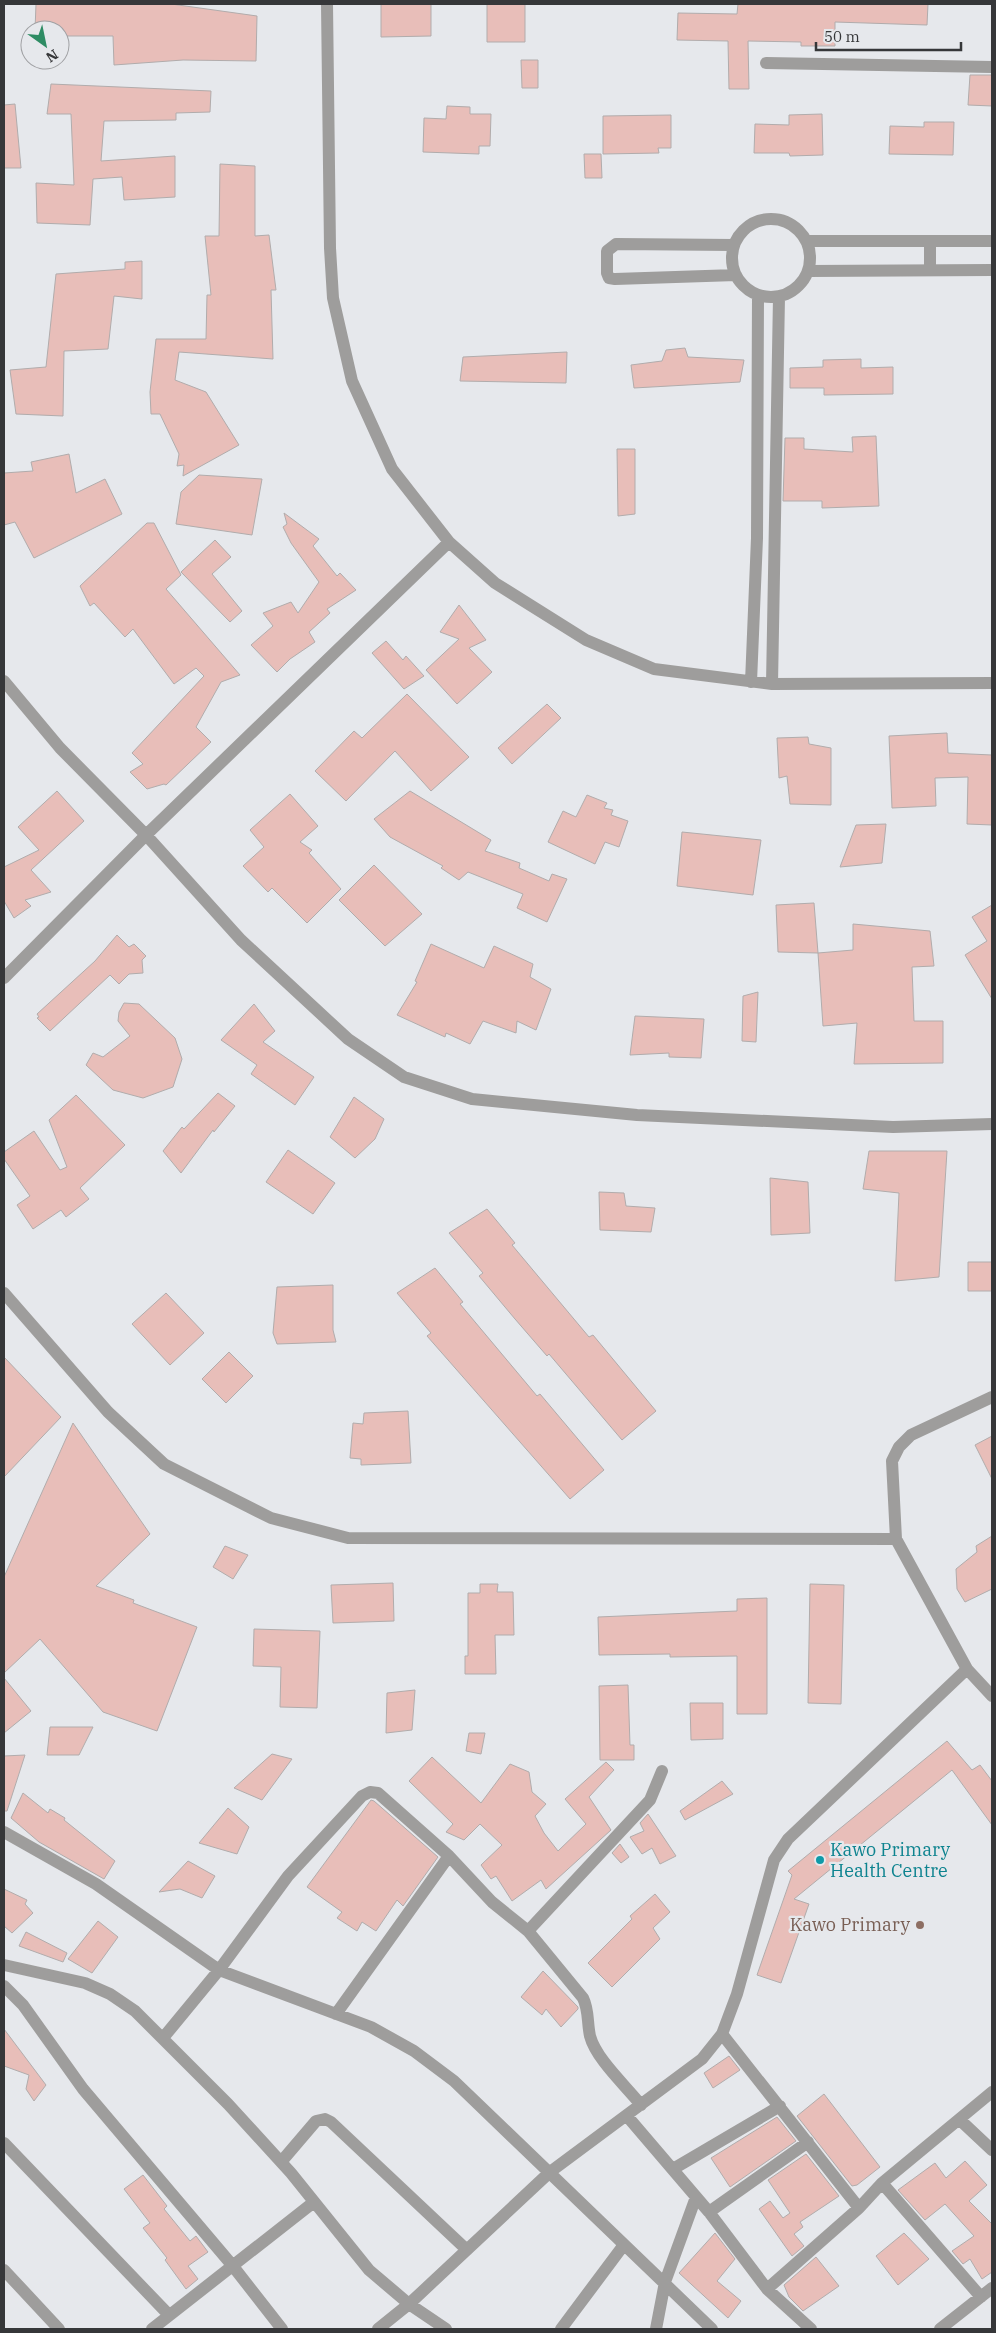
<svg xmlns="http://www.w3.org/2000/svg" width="996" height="2333" viewBox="0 0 996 2333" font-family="'IBM Plex Serif',serif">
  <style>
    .building { fill: #e8beb9; stroke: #b1acac }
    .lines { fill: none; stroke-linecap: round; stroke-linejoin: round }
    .street { stroke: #9e9d9c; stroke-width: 12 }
    .culture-dot { fill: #0f9aa8; stroke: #e6e8ec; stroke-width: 2 }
    .education-dot { fill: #8d6e63; stroke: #e6e8ec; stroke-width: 2 }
    .labels { text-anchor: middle; stroke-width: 4.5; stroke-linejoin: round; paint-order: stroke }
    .culture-label { font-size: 18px; fill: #0d838f; stroke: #e6e8ec; text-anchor: start }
    .education-label { font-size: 18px; fill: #785e54; stroke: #e6e8ec; text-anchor: end }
  </style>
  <rect width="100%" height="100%" fill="#e6e8ec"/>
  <path class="building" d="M 36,4 L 171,4 L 257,16 L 256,61 L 183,60 L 114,65 L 113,36 L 60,36 L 60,30 L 35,30 Z
    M 381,4 L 431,4 L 431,36 L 381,37 Z
    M 487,4 L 525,4 L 525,42 L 487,42 Z
    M 738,4 L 928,4 L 927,25 L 835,22 L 835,46 L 801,46 L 801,42 L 748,41 L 749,89 L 729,89 L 728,41 L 677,40 L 678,13 L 737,14 Z
    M 521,60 L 538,60 L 538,88 L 522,88 Z
    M 970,75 L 992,75 L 992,106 L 968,105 Z
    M 51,84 L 211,91 L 210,112 L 176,113 L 176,120 L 104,121 L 101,161 L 175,156 L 175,197 L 124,200 L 122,177 L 93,179 L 90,225 L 37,223 L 36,183 L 74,185 L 71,114 L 47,114 Z
    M 15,104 L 21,168 L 4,168 L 4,105 Z
    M 447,106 L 470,107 L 470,114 L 491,114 L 490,146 L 479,146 L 479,154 L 423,152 L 424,118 L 446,119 Z
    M 822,114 L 823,155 L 790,156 L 789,153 L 754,153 L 755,124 L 789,125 L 789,115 Z
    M 671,115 L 671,148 L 658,148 L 659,153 L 603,154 L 603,116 Z
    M 924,122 L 954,122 L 953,155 L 889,154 L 890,126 L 924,127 Z
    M 584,154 L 601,154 L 602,178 L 585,178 Z
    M 220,164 L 255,166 L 255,236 L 269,235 L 276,290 L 271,290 L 273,359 L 179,352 L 175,380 L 206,392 L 239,445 L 183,476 L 184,465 L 177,466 L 179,454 L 160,414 L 151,414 L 150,392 L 156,339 L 206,339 L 207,295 L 211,295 L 205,236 L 219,236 Z
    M 142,261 L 142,299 L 114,296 L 108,349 L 64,351 L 63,416 L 16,414 L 10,370 L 46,367 L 56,274 L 125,269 L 125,262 Z
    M 685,348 L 688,357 L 744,360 L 740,382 L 634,388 L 631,365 L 662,361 L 666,350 Z
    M 567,352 L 566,383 L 460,381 L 463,357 Z
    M 861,359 L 861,368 L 893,367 L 893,394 L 824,395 L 824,388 L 790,388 L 790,368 L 823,367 L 823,360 Z
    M 876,436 L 879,506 L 822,508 L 822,501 L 783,501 L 785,438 L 804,438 L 804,449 L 853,452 L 852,437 Z
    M 617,449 L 635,449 L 635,514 L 618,516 Z
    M 69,454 L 76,493 L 105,479 L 122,514 L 34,558 L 15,522 L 4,525 L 4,473 L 33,471 L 31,462 Z
    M 199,475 L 262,479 L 252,535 L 176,524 L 181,492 Z
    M 284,513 L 319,539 L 313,546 L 337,576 L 340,573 L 356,590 L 327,609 L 330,613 L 309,632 L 315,642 L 290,659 L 277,672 L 251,645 L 273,626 L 263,613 L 291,602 L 298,613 L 319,582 L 291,543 L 283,527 L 287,524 Z
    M 147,523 L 154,523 L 181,575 L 166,589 L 240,675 L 221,682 L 196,727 L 211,742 L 166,785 L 164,784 L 147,789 L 130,772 L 143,764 L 132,753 L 204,676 L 196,668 L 174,684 L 133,629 L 125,637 L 94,603 L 90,606 L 80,586 Z
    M 215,540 L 231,557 L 212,574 L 242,611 L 230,622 L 181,572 Z
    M 459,605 L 486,640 L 469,648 L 492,672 L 457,704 L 426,670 L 459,639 L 440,632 Z
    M 386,641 L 403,660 L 406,656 L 424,676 L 404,689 L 372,653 Z
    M 407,694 L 469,757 L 431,791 L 395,751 L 346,801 L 315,771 L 354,731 L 362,738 Z
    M 547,704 L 561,718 L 512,764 L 498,748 Z
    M 947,733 L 948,753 L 992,755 L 992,825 L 967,824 L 968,777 L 935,778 L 936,806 L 892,808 L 889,736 Z
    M 808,737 L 809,744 L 831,748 L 831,805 L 790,804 L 787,776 L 779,778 L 777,738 Z
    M 57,791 L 84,821 L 31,870 L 51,892 L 25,900 L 31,906 L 14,918 L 4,901 L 4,867 L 39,850 L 18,827 Z
    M 410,791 L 491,840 L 485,851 L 520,863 L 519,868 L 549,881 L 552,874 L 567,879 L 547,922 L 517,908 L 523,894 L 468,872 L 459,880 L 441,868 L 443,866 L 390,837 L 374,819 Z
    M 290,794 L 318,826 L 300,842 L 312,850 L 309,853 L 341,889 L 307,923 L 272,888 L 268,892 L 243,866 L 264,847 L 250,830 Z
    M 587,795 L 607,803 L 604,808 L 613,810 L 611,815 L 628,821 L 619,847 L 605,842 L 595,864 L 548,842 L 563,811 L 576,817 Z
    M 886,824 L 882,863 L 840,867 L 856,825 Z
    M 682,832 L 761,840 L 753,895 L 677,886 Z
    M 374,865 L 422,914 L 385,946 L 339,900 Z
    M 814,903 L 818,953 L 778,952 L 776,905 Z
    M 992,905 L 992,999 L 965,955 L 987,941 L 972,917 Z
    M 853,924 L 930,931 L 934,966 L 912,967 L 914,1021 L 943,1021 L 943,1063 L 854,1064 L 857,1023 L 823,1026 L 818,953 L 853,950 Z
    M 117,935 L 129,947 L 134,944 L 146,956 L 142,960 L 143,973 L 129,974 L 119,984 L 110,975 L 50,1031 L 37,1018 L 39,1017 L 37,1014 L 95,961 Z
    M 431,944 L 484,968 L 494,946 L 533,964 L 530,977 L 551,989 L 536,1030 L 517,1021 L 516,1033 L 483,1021 L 470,1044 L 446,1033 L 445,1037 L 397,1015 L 417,982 L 415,981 Z
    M 758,992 L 756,1042 L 742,1041 L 743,996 Z
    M 124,1003 L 139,1004 L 175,1038 L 182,1059 L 173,1087 L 143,1098 L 113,1090 L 86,1065 L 93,1053 L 103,1057 L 130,1036 L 118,1021 L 119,1012 Z
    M 254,1004 L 275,1031 L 263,1042 L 314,1077 L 295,1105 L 251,1074 L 257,1065 L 221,1040 Z
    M 635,1016 L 704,1019 L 701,1058 L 669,1057 L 669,1053 L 630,1055 Z
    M 218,1093 L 235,1106 L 214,1132 L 213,1130 L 181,1173 L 163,1151 L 182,1127 L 184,1129 Z
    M 76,1095 L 125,1145 L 80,1188 L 89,1199 L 66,1217 L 61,1210 L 33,1229 L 17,1205 L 30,1196 L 4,1159 L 4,1152 L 34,1131 L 60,1170 L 67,1167 L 49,1120 Z
    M 354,1097 L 384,1119 L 375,1139 L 355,1158 L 330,1137 Z
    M 288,1150 L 335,1183 L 313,1214 L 266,1182 Z
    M 869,1151 L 947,1151 L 939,1277 L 895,1281 L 899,1193 L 863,1189 Z
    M 770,1178 L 808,1182 L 810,1233 L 771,1235 Z
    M 599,1192 L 624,1193 L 626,1206 L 655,1208 L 651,1232 L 600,1230 Z
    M 487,1209 L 515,1243 L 512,1245 L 589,1337 L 593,1335 L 656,1411 L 622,1440 L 549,1354 L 547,1356 L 515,1319 L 479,1276 L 483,1273 L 449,1233 Z
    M 968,1262 L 992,1262 L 992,1291 L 968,1291 Z
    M 435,1268 L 463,1302 L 460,1304 L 501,1353 L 537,1396 L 540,1394 L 604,1470 L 570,1499 L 427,1336 L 431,1333 L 397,1293 Z
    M 333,1285 L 333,1330 L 336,1342 L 277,1344 L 273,1333 L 277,1287 Z
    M 166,1293 L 204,1333 L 170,1365 L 132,1324 Z
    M 229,1352 L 253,1376 L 226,1403 L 202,1379 Z
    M 4,1357 L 61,1417 L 4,1477 Z
    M 408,1411 L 411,1463 L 361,1465 L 361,1459 L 350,1458 L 353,1423 L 363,1424 L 364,1413 Z
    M 73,1423 L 150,1534 L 96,1586 L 134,1600 L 133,1603 L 197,1627 L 157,1731 L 103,1712 L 40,1639 L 4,1673 L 4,1577 Z
    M 992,1436 L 992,1479 L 975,1445 Z
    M 992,1536 L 992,1589 L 965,1602 L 957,1589 L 956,1569 L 977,1552 L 976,1546 Z
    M 225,1546 L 248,1555 L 233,1579 L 213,1567 Z
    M 393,1583 L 394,1621 L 333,1623 L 331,1585 Z
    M 480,1584 L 498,1584 L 497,1592 L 513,1592 L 514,1635 L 495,1635 L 496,1674 L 465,1674 L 465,1656 L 468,1656 L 468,1593 L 480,1593 Z
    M 810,1584 L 844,1585 L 841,1704 L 808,1703 Z
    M 767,1598 L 767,1714 L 737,1714 L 737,1656 L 670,1657 L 670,1654 L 599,1655 L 598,1617 L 737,1611 L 737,1599 Z
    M 254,1629 L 320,1631 L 317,1708 L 280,1707 L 281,1667 L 253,1666 Z
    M 4,1678 L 31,1711 L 4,1733 Z
    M 628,1685 L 630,1745 L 634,1745 L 634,1760 L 600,1760 L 599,1686 Z
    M 415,1690 L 412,1730 L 386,1733 L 387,1693 Z
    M 690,1703 L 723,1703 L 723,1739 L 691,1740 Z
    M 50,1727 L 93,1727 L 79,1755 L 47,1755 Z
    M 469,1733 L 485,1733 L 481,1754 L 466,1751 Z
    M 947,1741 L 972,1770 L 980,1765 L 992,1781 L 992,1825 L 952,1770 L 794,1899 L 809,1904 L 781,1983 L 757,1975 L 792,1875 L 788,1871 Z
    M 272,1754 L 292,1759 L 262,1800 L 234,1788 Z
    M 25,1755 L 7,1811 L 4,1811 L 4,1756 Z
    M 432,1757 L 481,1803 L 510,1764 L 529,1772 L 532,1792 L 546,1804 L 535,1816 L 544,1833 L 558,1851 L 586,1824 L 565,1799 L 606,1762 L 614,1770 L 589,1797 L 611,1830 L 546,1889 L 541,1880 L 512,1901 L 496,1876 L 491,1879 L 481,1865 L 502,1845 L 480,1824 L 464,1840 L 446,1832 L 453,1824 L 409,1781 Z
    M 722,1781 L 733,1794 L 685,1820 L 680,1811 Z
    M 23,1793 L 48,1813 L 50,1809 L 65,1818 L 64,1820 L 115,1861 L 104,1879 L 39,1842 L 11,1818 Z
    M 371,1800 L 374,1801 L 438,1857 L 403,1906 L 397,1900 L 376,1931 L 362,1922 L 357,1931 L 337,1918 L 342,1912 L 307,1887 Z
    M 228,1808 L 249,1827 L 237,1854 L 199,1843 Z
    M 648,1814 L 676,1856 L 660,1864 L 652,1848 L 642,1854 L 630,1837 L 644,1831 L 640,1823 Z
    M 620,1844 L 629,1857 L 621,1863 L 612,1853 Z
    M 188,1861 L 215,1876 L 202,1898 L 180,1889 L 159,1892 Z
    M 4,1889 L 27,1900 L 25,1904 L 33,1913 L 12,1933 L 4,1926 Z
    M 655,1894 L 670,1912 L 653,1928 L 660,1939 L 612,1987 L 588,1963 L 632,1919 L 630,1916 Z
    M 98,1921 L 118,1937 L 92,1973 L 68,1959 Z
    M 26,1932 L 67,1953 L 63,1962 L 19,1946 Z
    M 543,1971 L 578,2007 L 578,2009 L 561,2027 L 546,2009 L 542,2015 L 521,1997 Z
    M 4,2029 L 46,2085 L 34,2101 L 26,2089 L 29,2075 L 4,2066 Z
    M 729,2056 L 740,2070 L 713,2088 L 704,2073 Z
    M 824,2094 L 880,2167 L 857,2185 L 852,2186 L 797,2116 Z
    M 777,2117 L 796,2141 L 730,2187 L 711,2158 Z
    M 806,2154 L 839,2196 L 800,2222 L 803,2227 L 794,2234 L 804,2246 L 792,2256 L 759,2209 L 770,2201 L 783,2218 L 790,2213 L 768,2180 Z
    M 965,2161 L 987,2185 L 969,2201 L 992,2224 L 992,2272 L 982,2279 L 970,2259 L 963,2264 L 952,2251 L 974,2236 L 945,2204 L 925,2220 L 898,2190 L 935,2163 L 946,2178 Z
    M 143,2175 L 167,2206 L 164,2209 L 190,2241 L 196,2236 L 208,2252 L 188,2266 L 198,2279 L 186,2289 L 165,2260 L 167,2258 L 143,2228 L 150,2223 L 124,2189 Z
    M 715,2233 L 735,2259 L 717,2281 L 741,2301 L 728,2318 L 679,2273 Z
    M 904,2233 L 929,2259 L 898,2285 L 876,2256 Z
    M 816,2257 L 839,2286 L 803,2311 L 789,2297 L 784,2285 Z"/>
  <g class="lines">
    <path class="street" d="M 327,4 L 330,248 L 333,298 L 352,381 L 392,469 L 449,542 L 495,583 L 586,640 L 654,669 L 772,684 L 992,683
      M 766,63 L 992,67
      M732 258a39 39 0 1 1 78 0a39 39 0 1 1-78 0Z
      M 807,241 L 992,241
      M 930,241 L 930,270
      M 734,245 L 616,244 L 607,251 L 607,273 L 609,278 L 615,279 L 736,275
      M 809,271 L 992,270
      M 4,681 L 60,748 L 146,835 L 241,940 L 348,1039 L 404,1077 L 472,1099 L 637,1115 L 893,1127 L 992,1124
      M 751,682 L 757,538 L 758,295
      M 772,684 L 779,297
      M 4,978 L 146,835 L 449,542
      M 4,1293 L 108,1412 L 164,1464 L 271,1518 L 348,1538 L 896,1539
      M 967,1669 L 992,1696
      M 4,1832 L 96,1884 L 219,1970 L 371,2027 L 414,2051 L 454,2081 L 712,2329
      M 528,1931 L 650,1800 L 662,1771
      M 4,1965 L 85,1983 L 110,1994 L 135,2011 L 228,2104 L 291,2173 L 369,2270 L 409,2304 L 446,2329
      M 4,1986 L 23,2005 L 83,2089 L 232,2265 L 282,2329
      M 336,2014 L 449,1856
      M 722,2034 L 859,2208 L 882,2183 L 992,2092
      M 163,2038 L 219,1970 L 288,1876 L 362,1796 L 370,1792 L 378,1793 L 449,1856 L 492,1902 L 528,1931 L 583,1998 C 589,2010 587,2022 590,2036 C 596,2059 626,2086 641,2105
      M 627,2116 L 709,2212 L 767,2289 L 811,2329
      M 960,2120 L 992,2150
      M 4,2143 L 169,2315
      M 281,2162 L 316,2121 L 325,2119 L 331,2122 L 467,2250
      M 673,2169 L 780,2106
      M 882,2183 L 981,2297
      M 709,2212 L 808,2142
      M 4,2270 L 59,2329
      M 767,2289 L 859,2208
      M 152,2329 L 314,2202
      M 378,2329 L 409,2304 L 550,2172 L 702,2059 L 722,2034 L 737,1994 L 774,1860 L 788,1839 L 967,1669 L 896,1539 L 892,1461 L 899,1447 L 911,1435 L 992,1397
      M 561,2329 L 623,2246
      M 656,2329 L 665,2282 L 696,2197
      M 940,2329 L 992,2288"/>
  </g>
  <circle class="culture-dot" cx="820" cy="1860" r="5"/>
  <circle class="education-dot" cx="920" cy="1925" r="5"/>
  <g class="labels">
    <g class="culture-label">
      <text x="830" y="1856">Kawo Primary<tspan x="830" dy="21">Health Centre</tspan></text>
    </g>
    <g class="education-label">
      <text x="910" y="1931">Kawo Primary</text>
    </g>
  </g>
  <rect width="996" height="2333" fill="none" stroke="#363739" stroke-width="10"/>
  <g transform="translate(45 45) rotate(147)"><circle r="24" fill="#e6e8ec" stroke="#a0a1a4"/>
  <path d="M0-4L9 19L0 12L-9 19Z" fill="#2e8c64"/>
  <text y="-8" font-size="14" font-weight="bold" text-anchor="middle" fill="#363739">N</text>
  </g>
  <path d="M816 42v8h145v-8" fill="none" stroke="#363739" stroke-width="2.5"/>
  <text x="824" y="42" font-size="15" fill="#363739" stroke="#e6e8ec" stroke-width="4" paint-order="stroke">50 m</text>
</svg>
